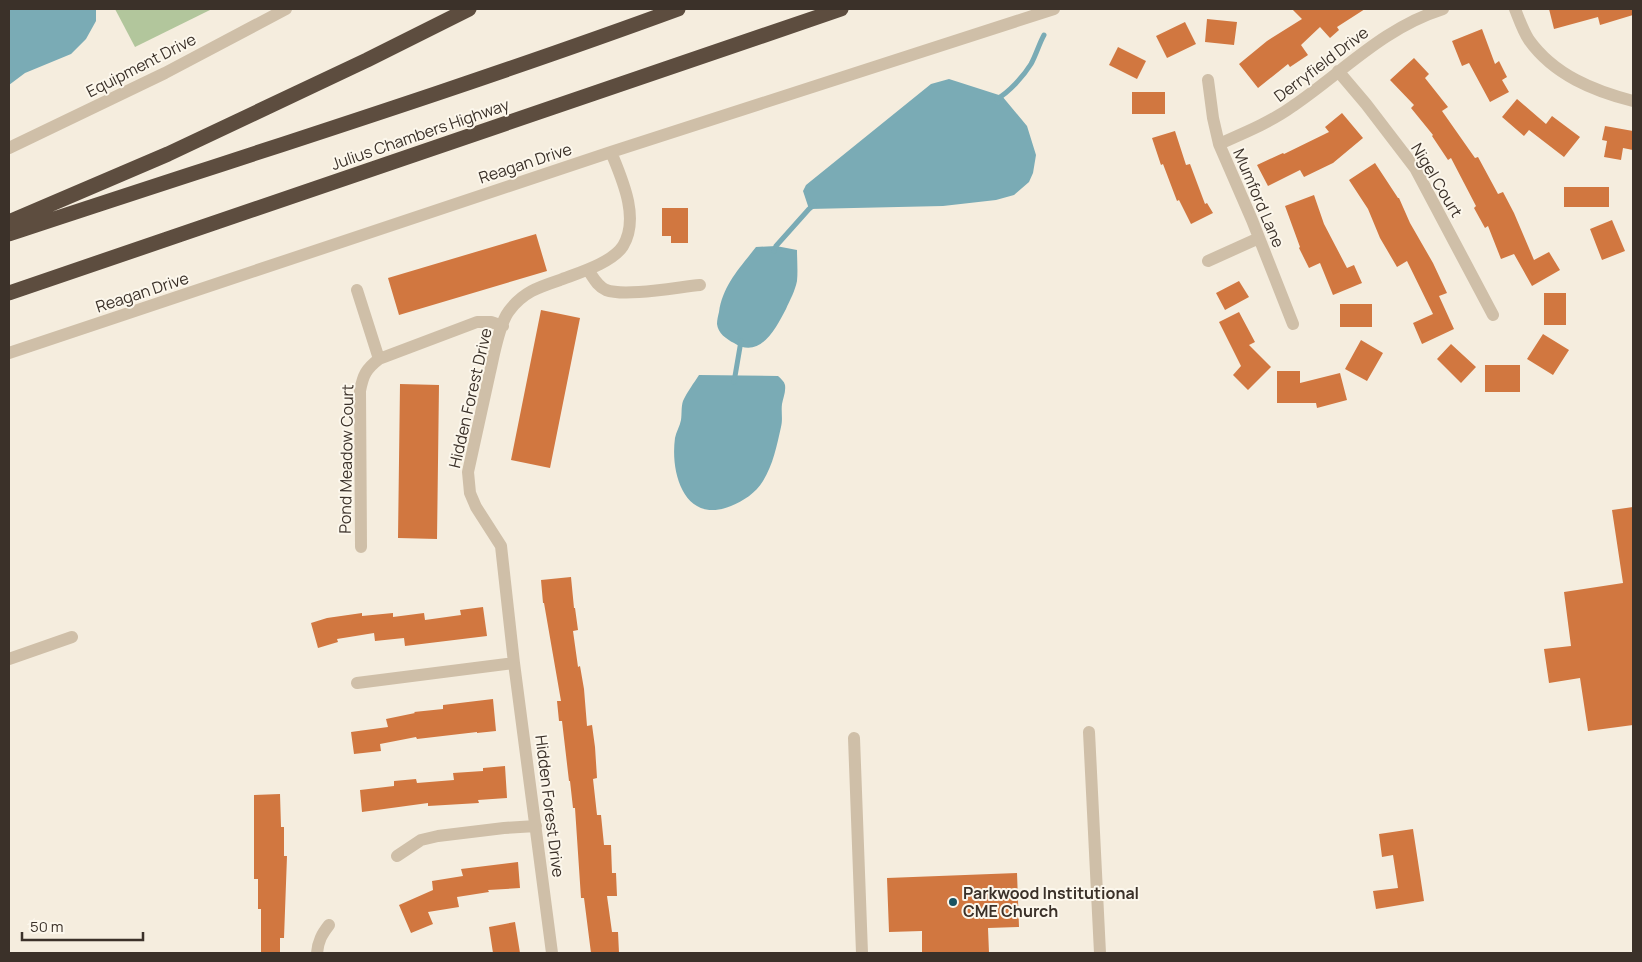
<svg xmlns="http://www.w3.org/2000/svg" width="1642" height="962" viewBox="0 0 1642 962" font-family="Manrope,sans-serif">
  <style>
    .green { fill: #b2c69c }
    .water { fill: #7aabb5 }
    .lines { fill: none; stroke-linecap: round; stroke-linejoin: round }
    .stream { stroke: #7aabb5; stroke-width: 5 }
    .building { fill: #d17740 }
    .minor { stroke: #cfbfa8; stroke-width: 12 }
    .highway { stroke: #5d4d3f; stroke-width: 15 }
    .poi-dot { fill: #1a5361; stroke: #fcf7ec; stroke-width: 2 }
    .labels { text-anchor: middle; stroke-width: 4; stroke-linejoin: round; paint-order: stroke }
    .street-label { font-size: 16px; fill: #3b3129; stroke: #fcf7ec }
    .poi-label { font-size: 16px; font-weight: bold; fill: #3b3129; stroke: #fcf7ec; text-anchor: start }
  </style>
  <rect width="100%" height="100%" fill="#f5edde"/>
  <path class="green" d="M 115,9 L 212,9 L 135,47 Z"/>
  <path class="water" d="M 9,9 L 96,9 L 96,21 L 86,39 L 71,54 L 25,73 L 9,85 Z
    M 949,79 L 1002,96 L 1027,126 L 1036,155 L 1033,173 L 1029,182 L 1014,195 L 996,200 L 943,206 L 809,209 L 803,191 L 806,185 L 931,84 Z
    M 776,246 L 797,250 C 797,260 798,271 797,281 C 795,291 790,300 786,309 C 776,328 760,360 734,343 C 726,339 718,333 717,324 C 717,320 718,316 719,312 C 723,285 739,269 756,247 Z
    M 699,375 L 778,376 C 781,379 784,381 785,385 C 786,392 783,398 782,404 C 781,412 783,419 781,427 C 777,445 773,465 763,481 C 756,493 743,501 731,506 C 685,525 670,474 675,438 C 676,432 680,426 681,420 C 682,414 681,407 683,401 C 687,392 694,383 699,375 Z"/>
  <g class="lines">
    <path class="stream" d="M 997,99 C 1009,92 1023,77 1031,64 C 1036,55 1039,44 1044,35
      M 774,251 L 776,246 L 809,209 L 814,205
      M 734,382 L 741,341"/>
  </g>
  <path class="building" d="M 1292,9 L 1365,9 L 1337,27 L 1339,30 L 1330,38 L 1320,27 L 1301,45 L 1308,55 L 1290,67 L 1288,64 L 1258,88 L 1239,64 L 1267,41 L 1302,19 Z
    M 1549,9 L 1633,9 L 1633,15 L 1600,25 L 1598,17 L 1554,29 Z
    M 1207,19 L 1237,22 L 1234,45 L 1205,42 Z
    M 1185,22 L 1196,44 L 1167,58 L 1156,36 Z
    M 1482,29 L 1495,64 L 1499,61 L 1507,77 L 1502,80 L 1509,92 L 1490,102 L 1469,63 L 1462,66 L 1452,41 Z
    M 1118,47 L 1146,61 L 1137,79 L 1109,65 Z
    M 1414,58 L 1429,74 L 1425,78 L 1448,107 L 1442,111 L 1475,158 L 1478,157 L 1498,194 L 1503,192 L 1514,213 L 1534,260 L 1549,252 L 1560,270 L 1532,286 L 1514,254 L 1501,259 L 1488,226 L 1485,228 L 1474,208 L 1476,206 L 1451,158 L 1448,160 L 1432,136 L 1433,135 L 1411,108 L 1414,105 L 1390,80 Z
    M 1132,92 L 1165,92 L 1165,114 L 1132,114 Z
    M 1517,99 L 1546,124 L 1552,116 L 1580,137 L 1564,157 L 1529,130 L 1524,136 L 1502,117 Z
    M 1342,113 L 1363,138 L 1333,163 L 1304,177 L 1300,170 L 1268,186 L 1257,165 L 1283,153 L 1284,154 L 1329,132 L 1325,127 Z
    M 1605,126 L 1633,131 L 1633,150 L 1623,148 L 1621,160 L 1604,157 L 1607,141 L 1602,140 Z
    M 1175,131 L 1186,165 L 1190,164 L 1205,204 L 1207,203 L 1213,213 L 1191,224 L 1179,200 L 1177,201 L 1163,164 L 1161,165 L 1152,138 Z
    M 1375,163 L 1398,198 L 1399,198 L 1410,223 L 1433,263 L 1447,293 L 1439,296 L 1454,329 L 1422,344 L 1413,323 L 1433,314 L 1407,261 L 1397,267 L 1380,238 L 1368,209 L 1349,180 Z
    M 1564,187 L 1609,187 L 1609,207 L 1564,207 Z
    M 1314,195 L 1324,224 L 1347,268 L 1354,265 L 1362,283 L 1333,295 L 1320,263 L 1309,268 L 1299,248 L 1300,247 L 1285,206 Z
    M 662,208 L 688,208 L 688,243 L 671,243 L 671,236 L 662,236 Z
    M 1612,220 L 1625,251 L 1602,260 L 1590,229 Z
    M 536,234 L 547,271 L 399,315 L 388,278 Z
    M 1239,281 L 1249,297 L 1225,310 L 1216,293 Z
    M 1544,293 L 1566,293 L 1566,325 L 1544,325 Z
    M 1340,304 L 1372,304 L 1372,327 L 1340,327 Z
    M 541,310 L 580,318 L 550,468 L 511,460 Z
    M 1239,312 L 1255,342 L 1249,345 L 1271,367 L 1248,390 L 1233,375 L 1241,366 L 1219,322 Z
    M 1543,334 L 1569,350 L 1553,375 L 1527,359 Z
    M 1361,340 L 1383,353 L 1367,381 L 1345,369 Z
    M 1451,344 L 1476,367 L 1461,383 L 1437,359 Z
    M 1485,365 L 1520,365 L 1520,392 L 1485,392 Z
    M 1277,371 L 1300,371 L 1300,383 L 1340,373 L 1347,400 L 1317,408 L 1316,403 L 1277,403 Z
    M 400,384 L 439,385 L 437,539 L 398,538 Z
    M 1633,507 L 1633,725 L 1588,731 L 1580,678 L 1549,683 L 1544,649 L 1571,646 L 1564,592 L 1623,583 L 1612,510 Z
    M 571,577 L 574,608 L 575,608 L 578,630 L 573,631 L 578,667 L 580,666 L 584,689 L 587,726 L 592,725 L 595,747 L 597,778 L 593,779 L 597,815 L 601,815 L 604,845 L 611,845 L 612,873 L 616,873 L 617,896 L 607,896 L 612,932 L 618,932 L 619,953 L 591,953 L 584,898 L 581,898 L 575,808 L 573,808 L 570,781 L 569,781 L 562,721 L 559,721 L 557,701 L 561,701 L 544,603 L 543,603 L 541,580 Z
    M 483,607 L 487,636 L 405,646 L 404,638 L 375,641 L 374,633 L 337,639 L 338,642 L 318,648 L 311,623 L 327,618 L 362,613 L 362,616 L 393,613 L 393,617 L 424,613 L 425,620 L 461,615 L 460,610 Z
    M 493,699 L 496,731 L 477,733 L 477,732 L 417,739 L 416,737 L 380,744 L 381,751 L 354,754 L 351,732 L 388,727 L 386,719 L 415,713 L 414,712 L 443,709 L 443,705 Z
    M 505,766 L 507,798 L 478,800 L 479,803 L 428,806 L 428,803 L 362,812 L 360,790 L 394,786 L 394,781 L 416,779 L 417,783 L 454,780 L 453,773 L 483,771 L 483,768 Z
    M 280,794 L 281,827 L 284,827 L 284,856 L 287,856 L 284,938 L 280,938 L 280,953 L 261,953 L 261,909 L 258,909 L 258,879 L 254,879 L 254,795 Z
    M 1413,829 L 1424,901 L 1376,909 L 1373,891 L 1398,888 L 1393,855 L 1382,857 L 1379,834 Z
    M 518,862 L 520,888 L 488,890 L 489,892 L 457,897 L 459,907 L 428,912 L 433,924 L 411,933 L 399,905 L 433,890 L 432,881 L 463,876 L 461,869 Z
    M 1017,873 L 1019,927 L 988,928 L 989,953 L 922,953 L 922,931 L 889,932 L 887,878 Z
    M 515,922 L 520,953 L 493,953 L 489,927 Z"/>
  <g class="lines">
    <path class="minor" d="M 1515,9 C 1519,19 1523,31 1529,40 C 1554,75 1594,91 1633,101
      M 1338,71 L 1366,104 L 1415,168 L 1493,315
      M 1208,80 L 1213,118 L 1219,144 L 1252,220 L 1293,324
      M 1219,144 C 1244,133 1271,122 1293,106 C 1343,72 1383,28 1443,9
      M 9,148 L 165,73 L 286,9
      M 1208,261 L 1259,238
      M 588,270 C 593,277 597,286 606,290 C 625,297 678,287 700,285
      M 357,290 L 379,359
      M 9,353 L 611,152 L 1054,9
      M 361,547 L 360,391 C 363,375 366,369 379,359 L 477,322 L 491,322 L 503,326
      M 9,659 L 72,637
      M 357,683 L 514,663
      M 1089,732 L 1100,953
      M 854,738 L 862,953
      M 397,856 L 421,840 L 438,836 L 504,828 L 536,826
      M 317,953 C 318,941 322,934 329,925
      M 552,953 L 514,663 L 501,546 L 476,507 L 470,493 L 468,472 C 475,439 483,405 490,372 C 494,355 499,324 509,311 C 523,292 539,287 560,280 C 578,273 612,263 623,246 C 640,218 622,179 611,152"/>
    <path class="highway" d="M 9,222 L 168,154 L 367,60 L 469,9
      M 9,234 C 232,160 457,90 678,9
      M 9,293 L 841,9"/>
  </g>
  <circle class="poi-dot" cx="953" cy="902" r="5"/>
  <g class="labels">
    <g class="street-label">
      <text transform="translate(1321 64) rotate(-37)" y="6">Derryfield Drive</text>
      <text transform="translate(141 65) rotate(-27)" y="6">Equipment Drive</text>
      <text transform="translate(420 134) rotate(-19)" y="6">Julius Chambers Highway</text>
      <text transform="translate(525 163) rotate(-18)" y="6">Reagan Drive</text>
      <text transform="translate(1437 180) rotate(59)" y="6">Nigel Court</text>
      <text transform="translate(1259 198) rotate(67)" y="6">Mumford Lane</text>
      <text transform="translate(142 292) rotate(-18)" y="6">Reagan Drive</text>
      <text transform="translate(470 398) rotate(-77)" y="6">Hidden Forest Drive</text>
      <text transform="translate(346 459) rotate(-89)" y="6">Pond Meadow Court</text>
      <text transform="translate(550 806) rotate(83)" y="6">Hidden Forest Drive</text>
    </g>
    <g class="poi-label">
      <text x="963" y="899">Parkwood Institutional<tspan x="963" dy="18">CME Church</tspan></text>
    </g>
  </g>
  <rect width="1642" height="962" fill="none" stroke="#3b3129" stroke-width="20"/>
  <path d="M22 932v8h121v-8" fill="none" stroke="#3b3129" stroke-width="2.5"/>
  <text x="30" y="932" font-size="15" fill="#3b3129" stroke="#fcf7ec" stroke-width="4" paint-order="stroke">50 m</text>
</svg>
